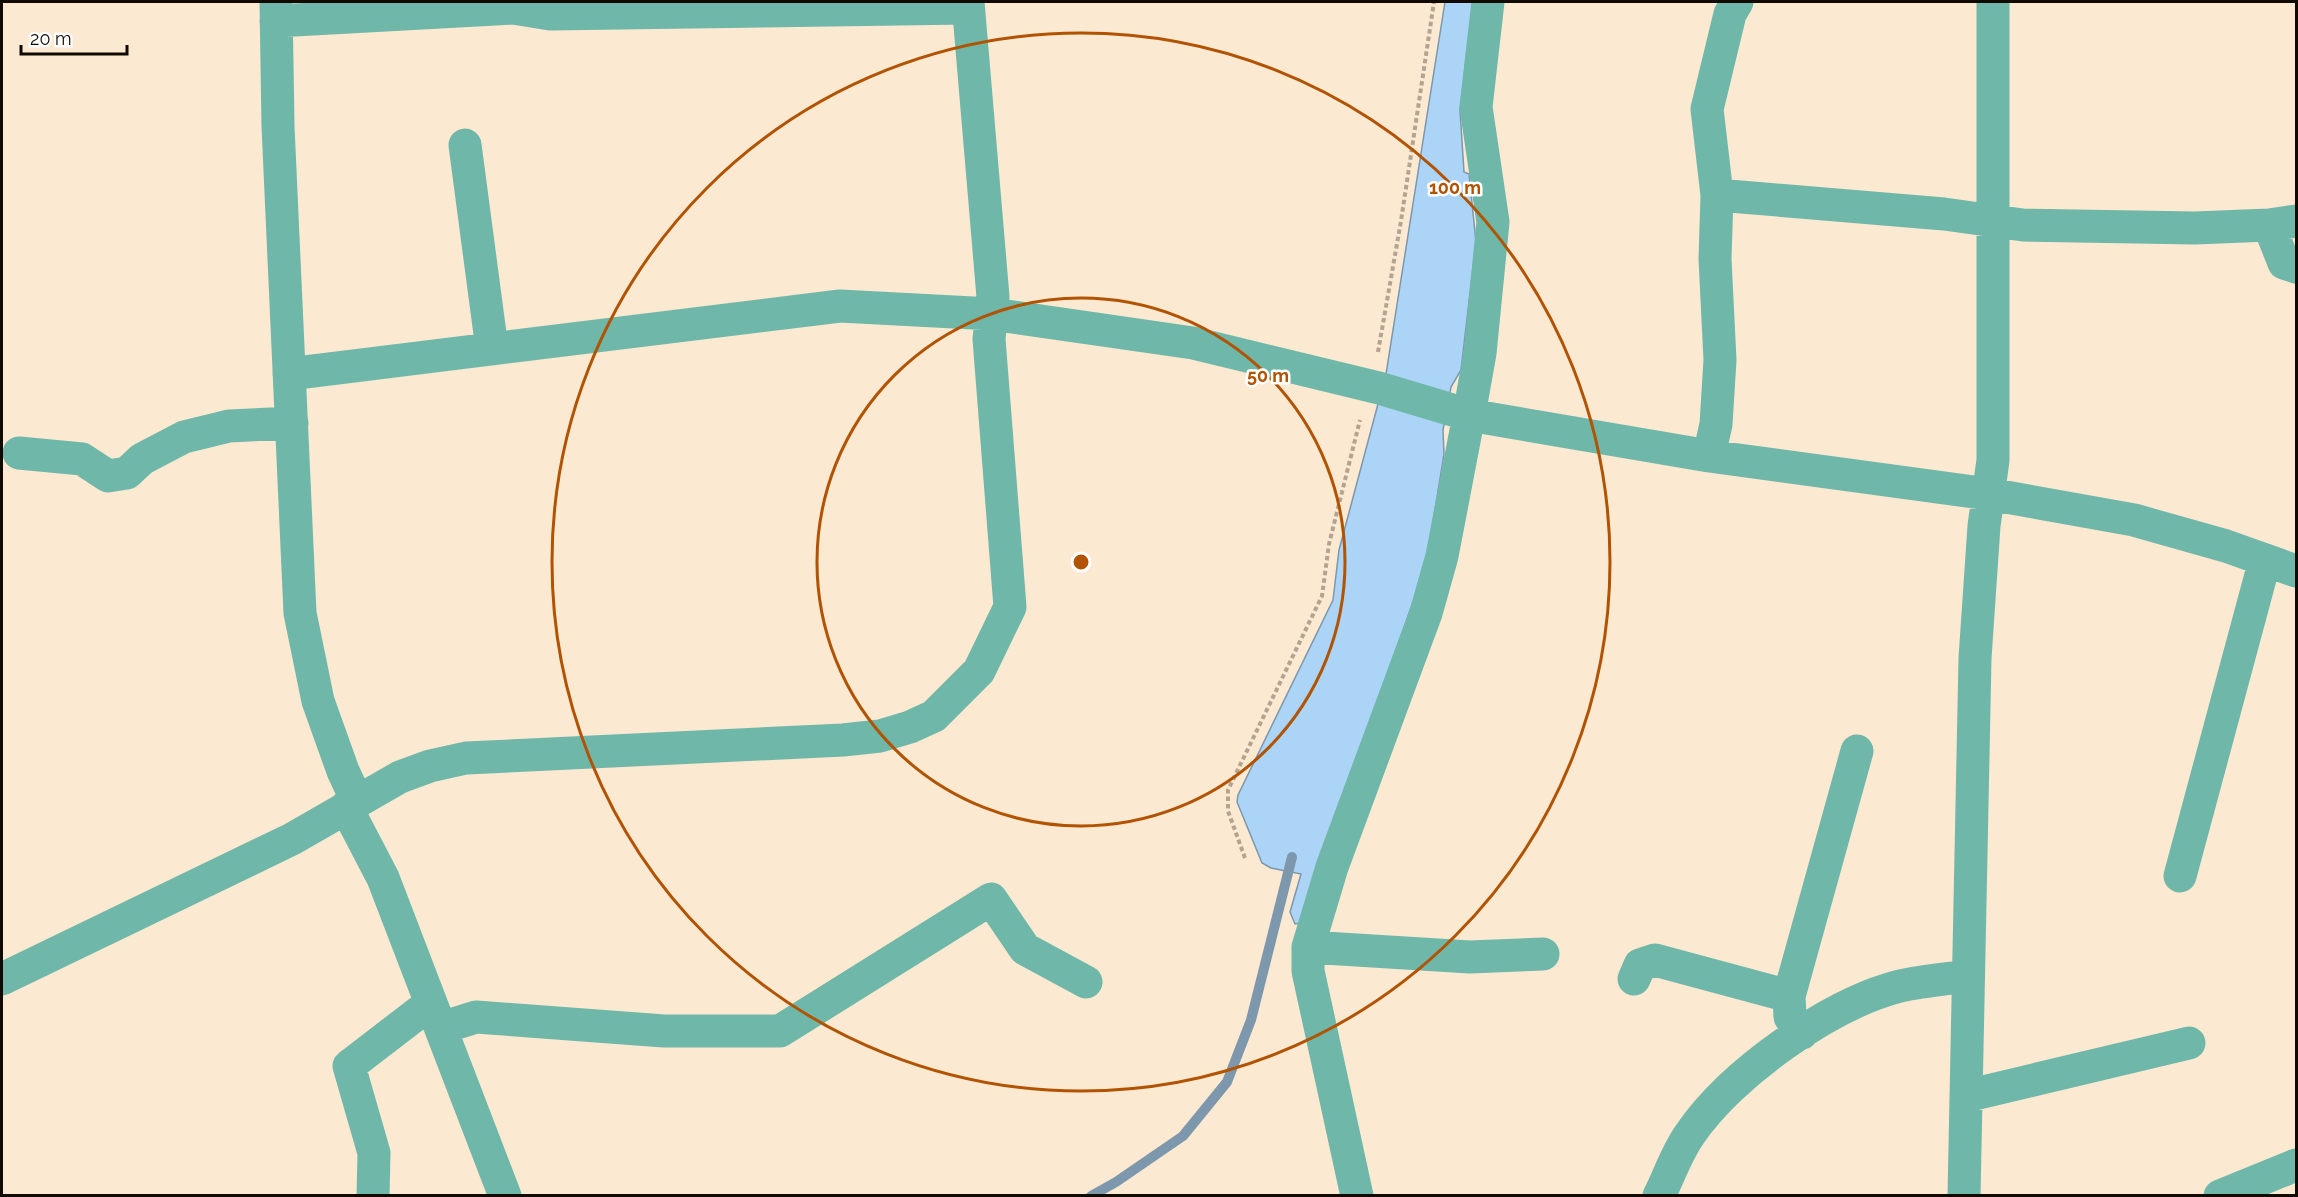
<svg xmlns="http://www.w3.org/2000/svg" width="2298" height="1197" viewBox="0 0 2298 1197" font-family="Raleway,sans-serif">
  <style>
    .water { fill: #abd4f6; stroke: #7d97ad; stroke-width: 1.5 }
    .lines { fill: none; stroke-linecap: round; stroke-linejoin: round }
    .stream { stroke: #7d97ad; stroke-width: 10 }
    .path { stroke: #b3a391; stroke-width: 4; stroke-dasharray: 4.5 3; stroke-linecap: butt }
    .street { stroke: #6fb7a9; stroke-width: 33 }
    .ring { fill: none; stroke: #b15300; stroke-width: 3 }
    .centre { fill: #b15300; stroke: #fff; stroke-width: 3 }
    .ring-label { font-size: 18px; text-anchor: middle; font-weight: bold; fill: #b15300; stroke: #fff; stroke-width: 5; stroke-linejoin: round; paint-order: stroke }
  </style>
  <rect width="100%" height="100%" fill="#fce9d2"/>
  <path class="water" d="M 1445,2 L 1473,2 L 1460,110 L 1464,172 L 1469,174 L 1476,242 L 1461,370 L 1451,387 L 1443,430 L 1444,454 L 1426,565 L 1300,923 L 1295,924 L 1290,912 L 1301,874 L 1271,868 L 1262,863 L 1237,802 L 1238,795 L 1333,600 L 1339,550 L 1386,374 Z"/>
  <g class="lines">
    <path class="stream" d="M 1091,1196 L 1116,1182 L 1183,1136 L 1227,1082 L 1251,1020 L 1292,857"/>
    <path class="path" d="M 1378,352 L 1401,221 L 1434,2
      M 1245,858 L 1228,811 L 1228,790 L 1322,596 L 1329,544 L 1360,420"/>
    <path class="street" d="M 276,2 L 278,126 L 300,613 L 318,701 L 343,771 L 357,801
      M 276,21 L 513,8 L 550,14 L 968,8
      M 465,145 L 492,349
      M 1717,195 L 1944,214 L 2023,225 L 2195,228 L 2269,225 L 2296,221
      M 2269,225 L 2284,263 L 2296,267
      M 289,374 L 840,306 L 992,314 L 1193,343 L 1379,388 L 1469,415 L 1709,456 L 1989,494 L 2134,520 L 2226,546 L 2296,571
      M 19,453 L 82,459 L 108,476 L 127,473 L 142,459 L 184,437 L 229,426 L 292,423
      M 1709,456 L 1716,424 L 1720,360 L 1715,259 L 1717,195 L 1707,109 L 1730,14 L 1737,2
      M 346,807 L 383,878 L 505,1196
      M 2180,876 L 2265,560
      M 1308,947 L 1470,957 L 1543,954
      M 2,979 L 292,839 L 400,777 L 430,766 L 466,758 L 843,740 L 880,736 L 910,727 L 934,716 L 979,671 L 1010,607 L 989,339 L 993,297 L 968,2
      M 1634,979 L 1640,965 L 1655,960 L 1789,996
      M 441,1028 L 476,1017 L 664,1031 L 780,1031 L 991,899 L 1025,949 L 1086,982
      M 1802,1033 L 1790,1017 L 1789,996 L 1857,751
      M 1966,1096 L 2189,1043
      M 373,1196 L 374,1153 L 349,1066 L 431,1003
      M 1357,1196 L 1308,971 L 1308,947 L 1332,867 L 1426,613 L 1442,556 L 1469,415 L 1480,353 L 1493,222 L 1476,107 L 1488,2
      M 1659,1196 C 1669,1176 1677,1152 1690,1134 C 1731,1074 1829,1004 1900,986 C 1922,981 1946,979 1968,976
      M 1964,1196 L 1975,658 L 1984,526 L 1993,460 L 1993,2
      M 2220,1196 L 2296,1165"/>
  </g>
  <g class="ring">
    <circle cx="1081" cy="562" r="264"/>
    <circle cx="1081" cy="562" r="529"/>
  </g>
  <circle cx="1081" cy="562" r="9" class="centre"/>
  <g class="ring-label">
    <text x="1455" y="194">100 m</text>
    <text x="1268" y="382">50 m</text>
  </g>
  <rect width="2298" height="1197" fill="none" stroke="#110a03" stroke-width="6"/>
  <path d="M21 45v9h106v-9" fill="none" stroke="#110a03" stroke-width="3"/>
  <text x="30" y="45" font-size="18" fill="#110a03" stroke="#ffffff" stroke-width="4.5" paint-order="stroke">20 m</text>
</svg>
